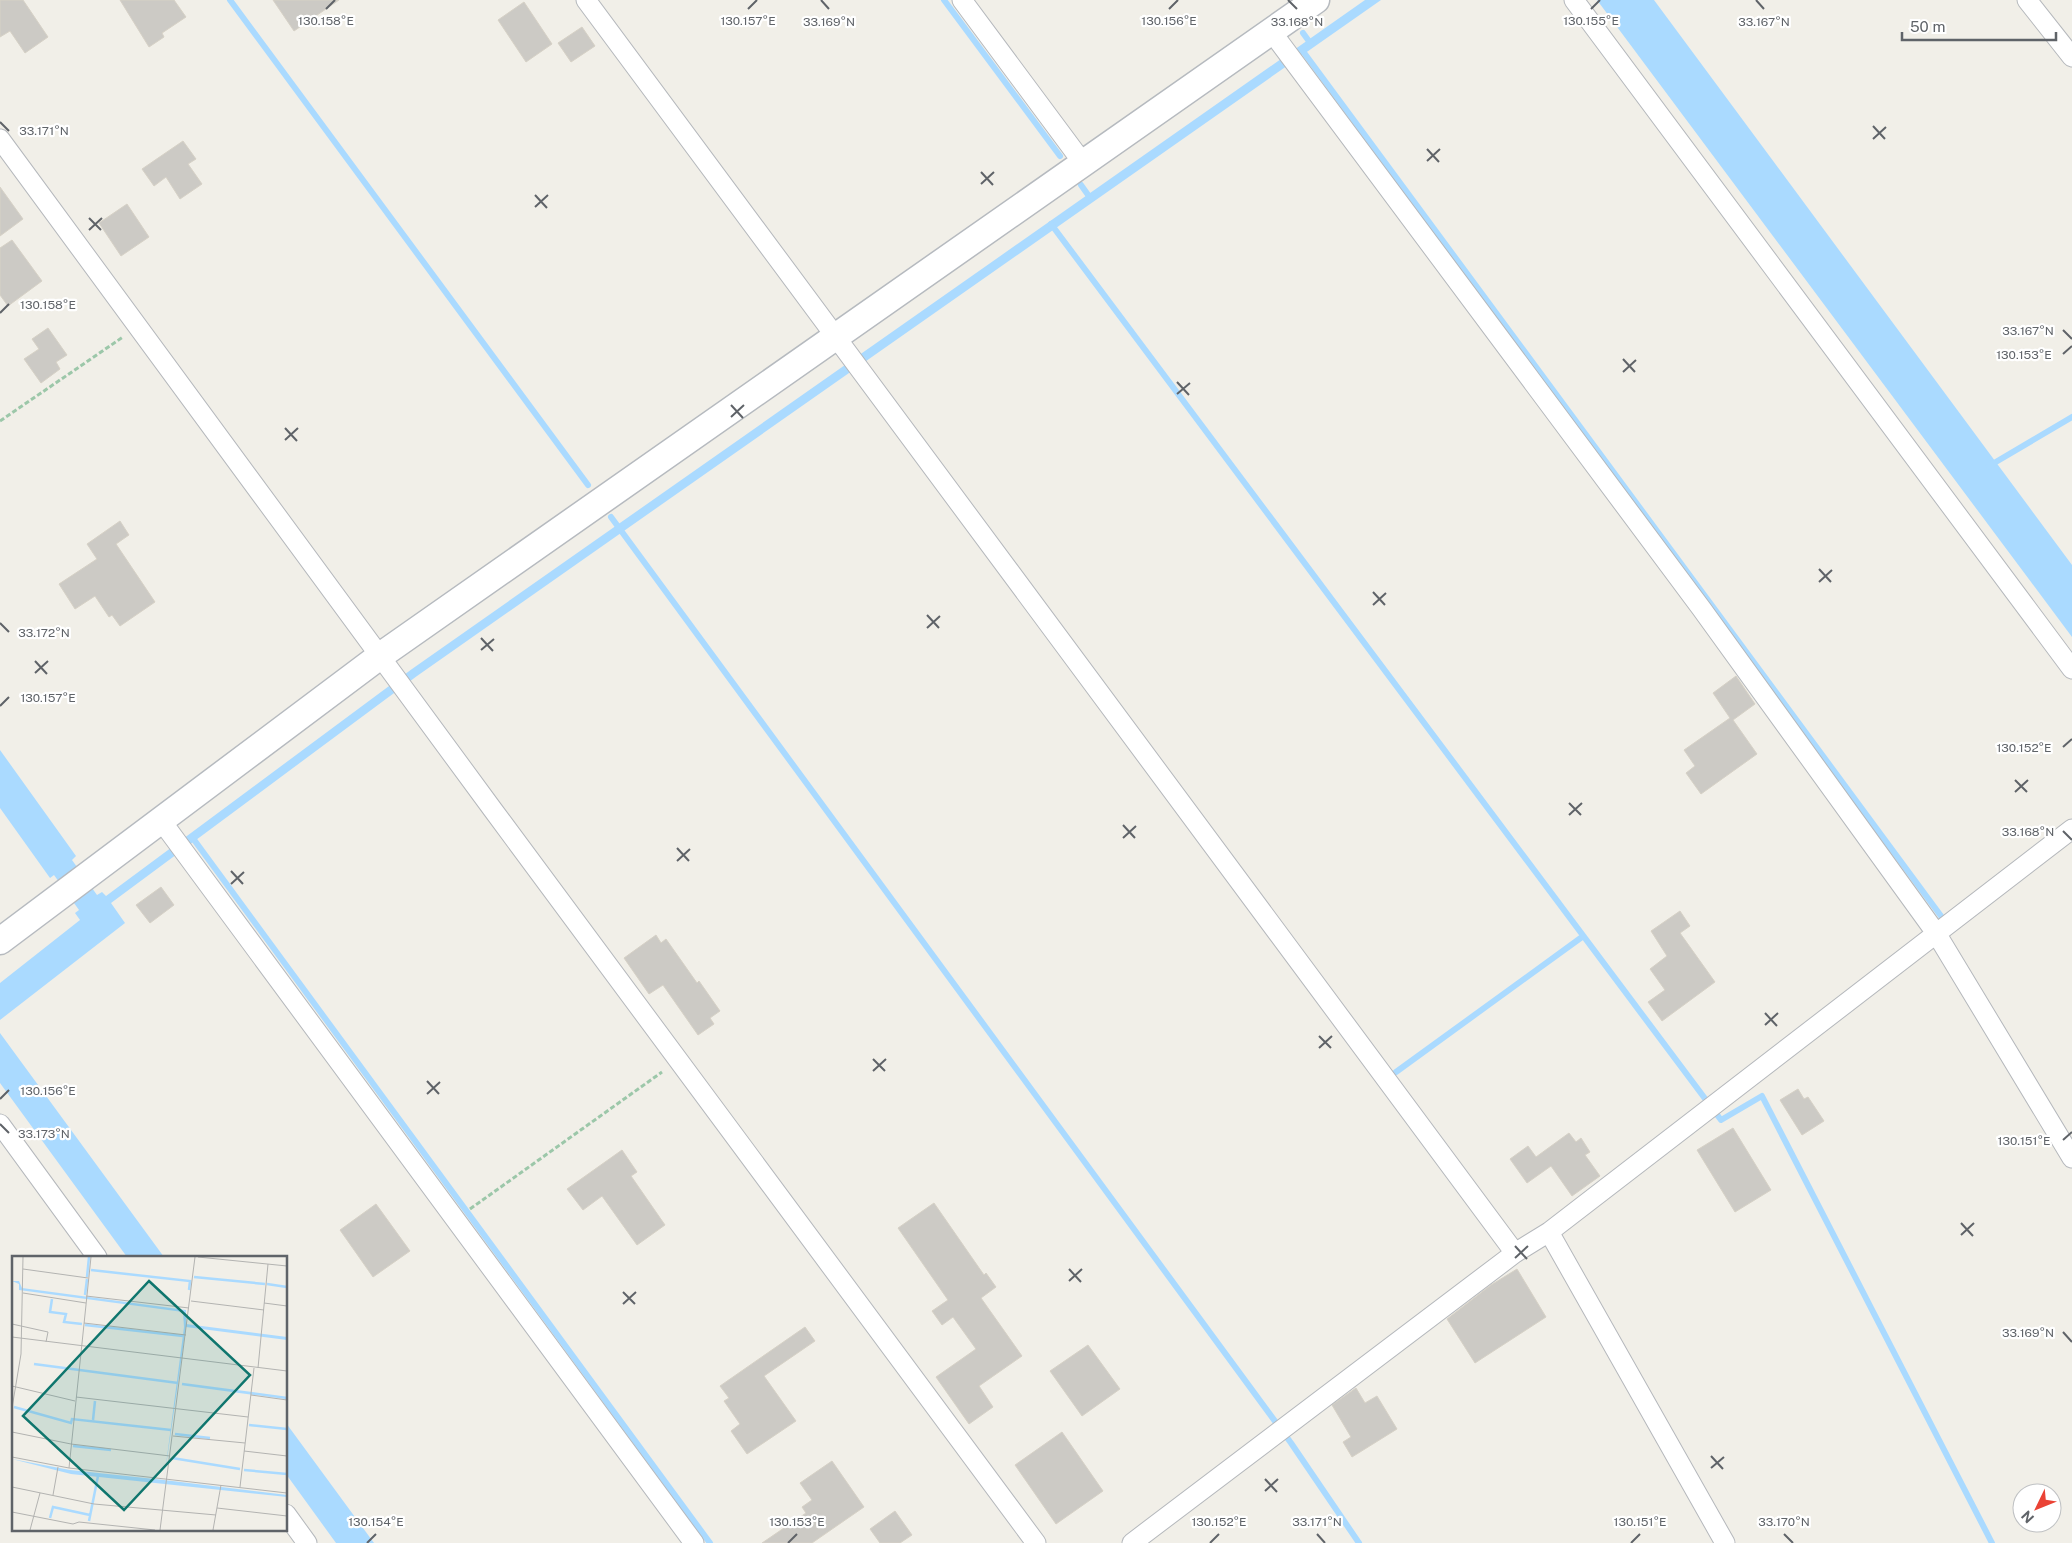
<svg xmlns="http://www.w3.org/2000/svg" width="2072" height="1543" viewBox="0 0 2072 1543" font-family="'Public Sans',sans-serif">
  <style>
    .water { fill: #aadaff }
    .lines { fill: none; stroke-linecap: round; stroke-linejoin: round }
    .stream { stroke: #aadaff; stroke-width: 6 }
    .building { fill: #cccac5; stroke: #d6d1c6 }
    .street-casing { stroke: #b5b8bc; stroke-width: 21 }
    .secondary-casing { stroke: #b6babf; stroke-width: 29 }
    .path { stroke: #9cc7a9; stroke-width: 3; stroke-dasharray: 5 2.5; stroke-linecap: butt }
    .street { stroke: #fff; stroke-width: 19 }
    .secondary { stroke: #fff; stroke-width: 26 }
    .ticks { fill: none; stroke: #5f6368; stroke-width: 2 }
    .inset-river { fill: none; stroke: #aadaff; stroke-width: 2.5 }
    .inset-road { fill: none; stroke: #b3b3b1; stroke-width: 1 }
    .view { fill: #0f766e; fill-opacity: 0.15; stroke: #0f766e; stroke-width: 2.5 }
    .inset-edge { fill: none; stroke: #5f6368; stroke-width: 2.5 }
    .ticks-label { font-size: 12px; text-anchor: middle; fill: #5f6368; stroke: #fff; stroke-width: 4.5; stroke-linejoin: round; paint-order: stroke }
  </style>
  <rect width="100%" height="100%" fill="#f1efe8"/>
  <path class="water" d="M 1365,0 L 1381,0 L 417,676 L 111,903 L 125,923 L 0,1020 L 0,983 L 80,920 L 75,913 L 79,910 L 54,875 L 50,878 L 0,808 L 0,750 L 76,856 L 72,860 L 97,895 L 102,892 L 106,896 L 412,669 Z
    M 1597,0 L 1654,0 L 2072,565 L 2072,637 Z
    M 0,1033 L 164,1257 L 127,1257 L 0,1083 Z
    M 286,1423 L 374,1543 L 336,1543 L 286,1474 Z"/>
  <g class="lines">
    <path class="stream" d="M 230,0 L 588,485
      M 944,0 L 1060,156
      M 1303,33 L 1311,44
      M 1302,50 L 1941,916
      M 1081,185 L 1091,199
      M 1051,224 L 1721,1120 L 1762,1096 L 1992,1543
      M 1989,466 L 2072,417
      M 611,517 L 1291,1443 L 1359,1543
      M 192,837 L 710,1543
      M 1396,1072 L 1582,937"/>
  </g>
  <path class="building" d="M 0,0 L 23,0 L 48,37 L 25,53 L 10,31 L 0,37 Z
    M 120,0 L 174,0 L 186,17 L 162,33 L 164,37 L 149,47 Z
    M 273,0 L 339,0 L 294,31 Z
    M 524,2 L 552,44 L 526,62 L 498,20 Z
    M 582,27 L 595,46 L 571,62 L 558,43 Z
    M 183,141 L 196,159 L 188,164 L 202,184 L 180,199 L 166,177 L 154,186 L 142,169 Z
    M 0,187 L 23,219 L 0,236 Z
    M 127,204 L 149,237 L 121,256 L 99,223 Z
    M 12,240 L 42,281 L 8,306 L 0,295 L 0,248 Z
    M 48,328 L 67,355 L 56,362 L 60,369 L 41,383 L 24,359 L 39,349 L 32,339 Z
    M 120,521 L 129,535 L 116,544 L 155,602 L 120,626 L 112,615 L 109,617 L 95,596 L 75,609 L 59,584 L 97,559 L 87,544 Z
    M 1736,676 L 1755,704 L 1733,720 L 1757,754 L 1701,794 L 1686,773 L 1695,766 L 1684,750 L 1730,718 L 1713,693 Z
    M 161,887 L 174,905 L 150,923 L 136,905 Z
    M 1680,911 L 1690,926 L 1680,933 L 1715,982 L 1662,1021 L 1648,1002 L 1665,990 L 1650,969 L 1667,956 L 1651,931 Z
    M 656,935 L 661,943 L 666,939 L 697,983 L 699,981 L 720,1011 L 710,1018 L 714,1024 L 698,1035 L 663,985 L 649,994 L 624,958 Z
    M 1798,1089 L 1804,1099 L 1808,1097 L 1824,1121 L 1802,1135 L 1780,1100 Z
    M 1733,1128 L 1771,1190 L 1735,1212 L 1697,1150 Z
    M 1569,1133 L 1576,1142 L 1581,1138 L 1590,1152 L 1585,1155 L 1600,1176 L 1572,1196 L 1551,1166 L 1527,1183 L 1510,1159 L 1528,1146 L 1536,1157 Z
    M 622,1150 L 637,1172 L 631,1176 L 665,1225 L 637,1245 L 602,1196 L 583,1210 L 567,1189 Z
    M 934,1203 L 984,1275 L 986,1273 L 996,1287 L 981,1298 L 1022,1356 L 979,1386 L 993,1407 L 969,1424 L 936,1377 L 976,1349 L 953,1317 L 942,1325 L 932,1311 L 948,1300 L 898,1228 Z
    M 376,1204 L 410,1251 L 373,1277 L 340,1230 Z
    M 1517,1269 L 1546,1317 L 1475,1363 L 1447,1319 L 1491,1285 Z
    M 805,1327 L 815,1341 L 764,1376 L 796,1421 L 747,1454 L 731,1431 L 740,1424 L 724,1401 L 729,1398 L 720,1386 Z
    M 1088,1345 L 1120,1389 L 1082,1416 L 1050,1371 Z
    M 1356,1388 L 1365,1403 L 1377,1396 L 1397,1429 L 1352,1457 L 1343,1442 L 1351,1437 L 1332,1405 Z
    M 1062,1432 L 1103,1491 L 1056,1524 L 1015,1465 Z
    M 832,1461 L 864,1507 L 812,1543 L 762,1543 L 806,1513 L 802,1507 L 812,1500 L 800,1483 Z
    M 895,1511 L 912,1535 L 900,1543 L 880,1543 L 870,1529 Z"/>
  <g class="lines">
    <g class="street-casing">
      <path id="street" d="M 586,0 L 1515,1253
        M 962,0 L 1083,163
        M 1574,0 L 2072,669
        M 2027,0 L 2072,57
        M 1271,31 L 1701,608 L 1936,933 L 2072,1158
        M 0,139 L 493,810 L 1036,1543
        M 160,819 L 694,1543
        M 0,1124 L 97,1257
        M 1549,1232 L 1725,1543
        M 286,1514 L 307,1543
        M 1132,1543 L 1515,1253 L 1549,1232 L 2072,829"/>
    </g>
    <g class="secondary-casing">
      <path id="secondary" d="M 0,941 L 380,656 L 1316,0"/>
    </g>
    <path class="path" d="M 0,421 L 123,337
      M 470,1209 L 662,1072"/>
    <use href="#street" class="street"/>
    <use href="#secondary" class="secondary"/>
  </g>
  <path class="ticks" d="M 821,0 L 829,9M 1288,0 L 1297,9M 1756,0 L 1764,9M 326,9 L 335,0M 748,9 L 757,0M 1169,9 L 1178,0M 1591,9 L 1600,0M 0,122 L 9,131M 1873,126 L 1885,139M 1873,139 L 1886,127M 1427,149 L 1439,162M 1427,161 L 1440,149M 981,172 L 993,185M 981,184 L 994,172M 535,195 L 547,208M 535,207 L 548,195M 89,218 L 101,230M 89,230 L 102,218M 0,313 L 9,304M 2063,330 L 2072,339M 2063,354 L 2072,346M 1623,359 L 1635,372M 1623,372 L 1636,360M 1177,382 L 1189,395M 1177,394 L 1190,383M 731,405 L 743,418M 731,417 L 744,405M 285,428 L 297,441M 285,440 L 298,428M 1819,569 L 1831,582M 1819,582 L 1832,570M 1373,592 L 1385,605M 1373,605 L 1386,593M 927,615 L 939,628M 0,623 L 9,632M 927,628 L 940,616M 481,638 L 493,651M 481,650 L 494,639M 35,661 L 47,674M 35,673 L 48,661M 0,706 L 9,697M 2063,747 L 2072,739M 2015,780 L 2027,792M 2015,792 L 2028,780M 1569,803 L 1581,815M 1569,815 L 1582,803M 1123,825 L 1135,838M 2063,831 L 2072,840M 1123,838 L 1136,826M 677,848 L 689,861M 677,861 L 690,849M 231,871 L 243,884M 231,884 L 244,872M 1765,1013 L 1777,1026M 1765,1025 L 1778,1013M 1319,1036 L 1331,1048M 1319,1048 L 1332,1036M 873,1059 L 885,1071M 873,1071 L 886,1059M 427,1081 L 439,1094M 427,1094 L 440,1082M 0,1099 L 9,1090M 0,1124 L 9,1133M 2063,1140 L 2072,1132M 1961,1223 L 1973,1236M 1961,1235 L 1974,1223M 1515,1246 L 1527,1259M 1515,1258 L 1528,1246M 1069,1269 L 1081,1282M 1069,1281 L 1082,1269M 623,1292 L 635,1304M 623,1304 L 636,1292M 2063,1332 L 2072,1342M 1711,1456 L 1723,1469M 1711,1468 L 1724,1457M 1265,1479 L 1277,1492M 1265,1491 L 1278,1479M 1317,1534 L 1325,1543M 1784,1534 L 1793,1543M 367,1543 L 376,1534M 788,1543 L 797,1534M 1210,1543 L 1219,1534M 1631,1543 L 1640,1534"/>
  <g transform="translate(12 1256)">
    <rect width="275" height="275" fill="#f1efe8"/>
    <path d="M 0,25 L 7,25 L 10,32 L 174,54 L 174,68 L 275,81 L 275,84 L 174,71 L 152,224 L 275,239 L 275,241 L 59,218 L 0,203 L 58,214 L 152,224 L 172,71 L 171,56 L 7,34 L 7,28 Z" fill="#aadaff"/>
    <path class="inset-river" d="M 79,14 L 178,25 L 177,34M 75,21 L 77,1M 182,21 L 253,28M 255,28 L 275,31M 73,39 L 75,23M 40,43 L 38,56 L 54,58 L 52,66 L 70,68M 73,69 L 171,80M 22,108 L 166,127M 170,128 L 275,142M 2,151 L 59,167 L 60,163 L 159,174M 81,164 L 83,145M 237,169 L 275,173M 163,178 L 198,182M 61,190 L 99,194M 160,202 L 228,213M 232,214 L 275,218M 38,262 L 41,251 L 78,259M 77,265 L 86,220"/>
    <path class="inset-road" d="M 186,1 L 275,10M 11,13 L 76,22M 11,37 L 74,47M 74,40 L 177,52M 179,45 L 252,54M 252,47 L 275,50M 72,67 L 174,79M 0,68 L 36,76 L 34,86M 0,81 L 275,115M 246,112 L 256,8M 0,130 L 63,145M 239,139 L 275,144M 64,141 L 236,161M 0,152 L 9,98 L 11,1M 0,176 L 59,188 L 158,200M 161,180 L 233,187M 232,195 L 275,200M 0,201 L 57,212 L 275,237M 57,212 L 79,1M 0,231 L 82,248 L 204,259M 228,231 L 242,112M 41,239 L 46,211M 205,252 L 275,260M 0,256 L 61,268 L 67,266 L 143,274M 18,274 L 28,237M 148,274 L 183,1M 201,274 L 209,229"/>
    <path class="view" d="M 137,25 L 238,119 L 112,254 L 11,160 Z"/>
    <rect width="275" height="275" class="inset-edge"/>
  </g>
  <g class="ticks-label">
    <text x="326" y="25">130.158°E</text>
    <text x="748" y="25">130.157°E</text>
    <text x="1169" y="25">130.156°E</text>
    <text x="1591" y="25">130.155°E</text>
    <text x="829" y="26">33.169°N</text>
    <text x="1297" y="26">33.168°N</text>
    <text x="1764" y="26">33.167°N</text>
    <text x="44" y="135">33.171°N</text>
    <text x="48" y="309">130.158°E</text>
    <text x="2028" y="335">33.167°N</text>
    <text x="2024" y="359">130.153°E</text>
    <text x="44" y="637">33.172°N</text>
    <text x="48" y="702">130.157°E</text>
    <text x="2024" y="752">130.152°E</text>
    <text x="2028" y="836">33.168°N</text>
    <text x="48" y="1095">130.156°E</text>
    <text x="44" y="1138">33.173°N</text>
    <text x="2024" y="1145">130.151°E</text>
    <text x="2028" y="1337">33.169°N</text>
    <text x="1317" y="1526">33.171°N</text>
    <text x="1784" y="1526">33.170°N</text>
    <text x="376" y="1526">130.154°E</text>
    <text x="797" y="1526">130.153°E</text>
    <text x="1219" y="1526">130.152°E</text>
    <text x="1640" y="1526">130.151°E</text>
  </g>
  <g transform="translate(2037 1508) rotate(227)"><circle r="24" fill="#ffffff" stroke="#bfc1c3"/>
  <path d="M0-4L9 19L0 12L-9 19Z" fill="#ea4335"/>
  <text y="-8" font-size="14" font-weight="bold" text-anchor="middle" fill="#5f6368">N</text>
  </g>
  <path d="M1902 32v8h154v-8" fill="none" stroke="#5f6368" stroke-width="2.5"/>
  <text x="1910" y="32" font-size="15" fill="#5f6368" stroke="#ffffff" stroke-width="4" paint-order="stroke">50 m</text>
</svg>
